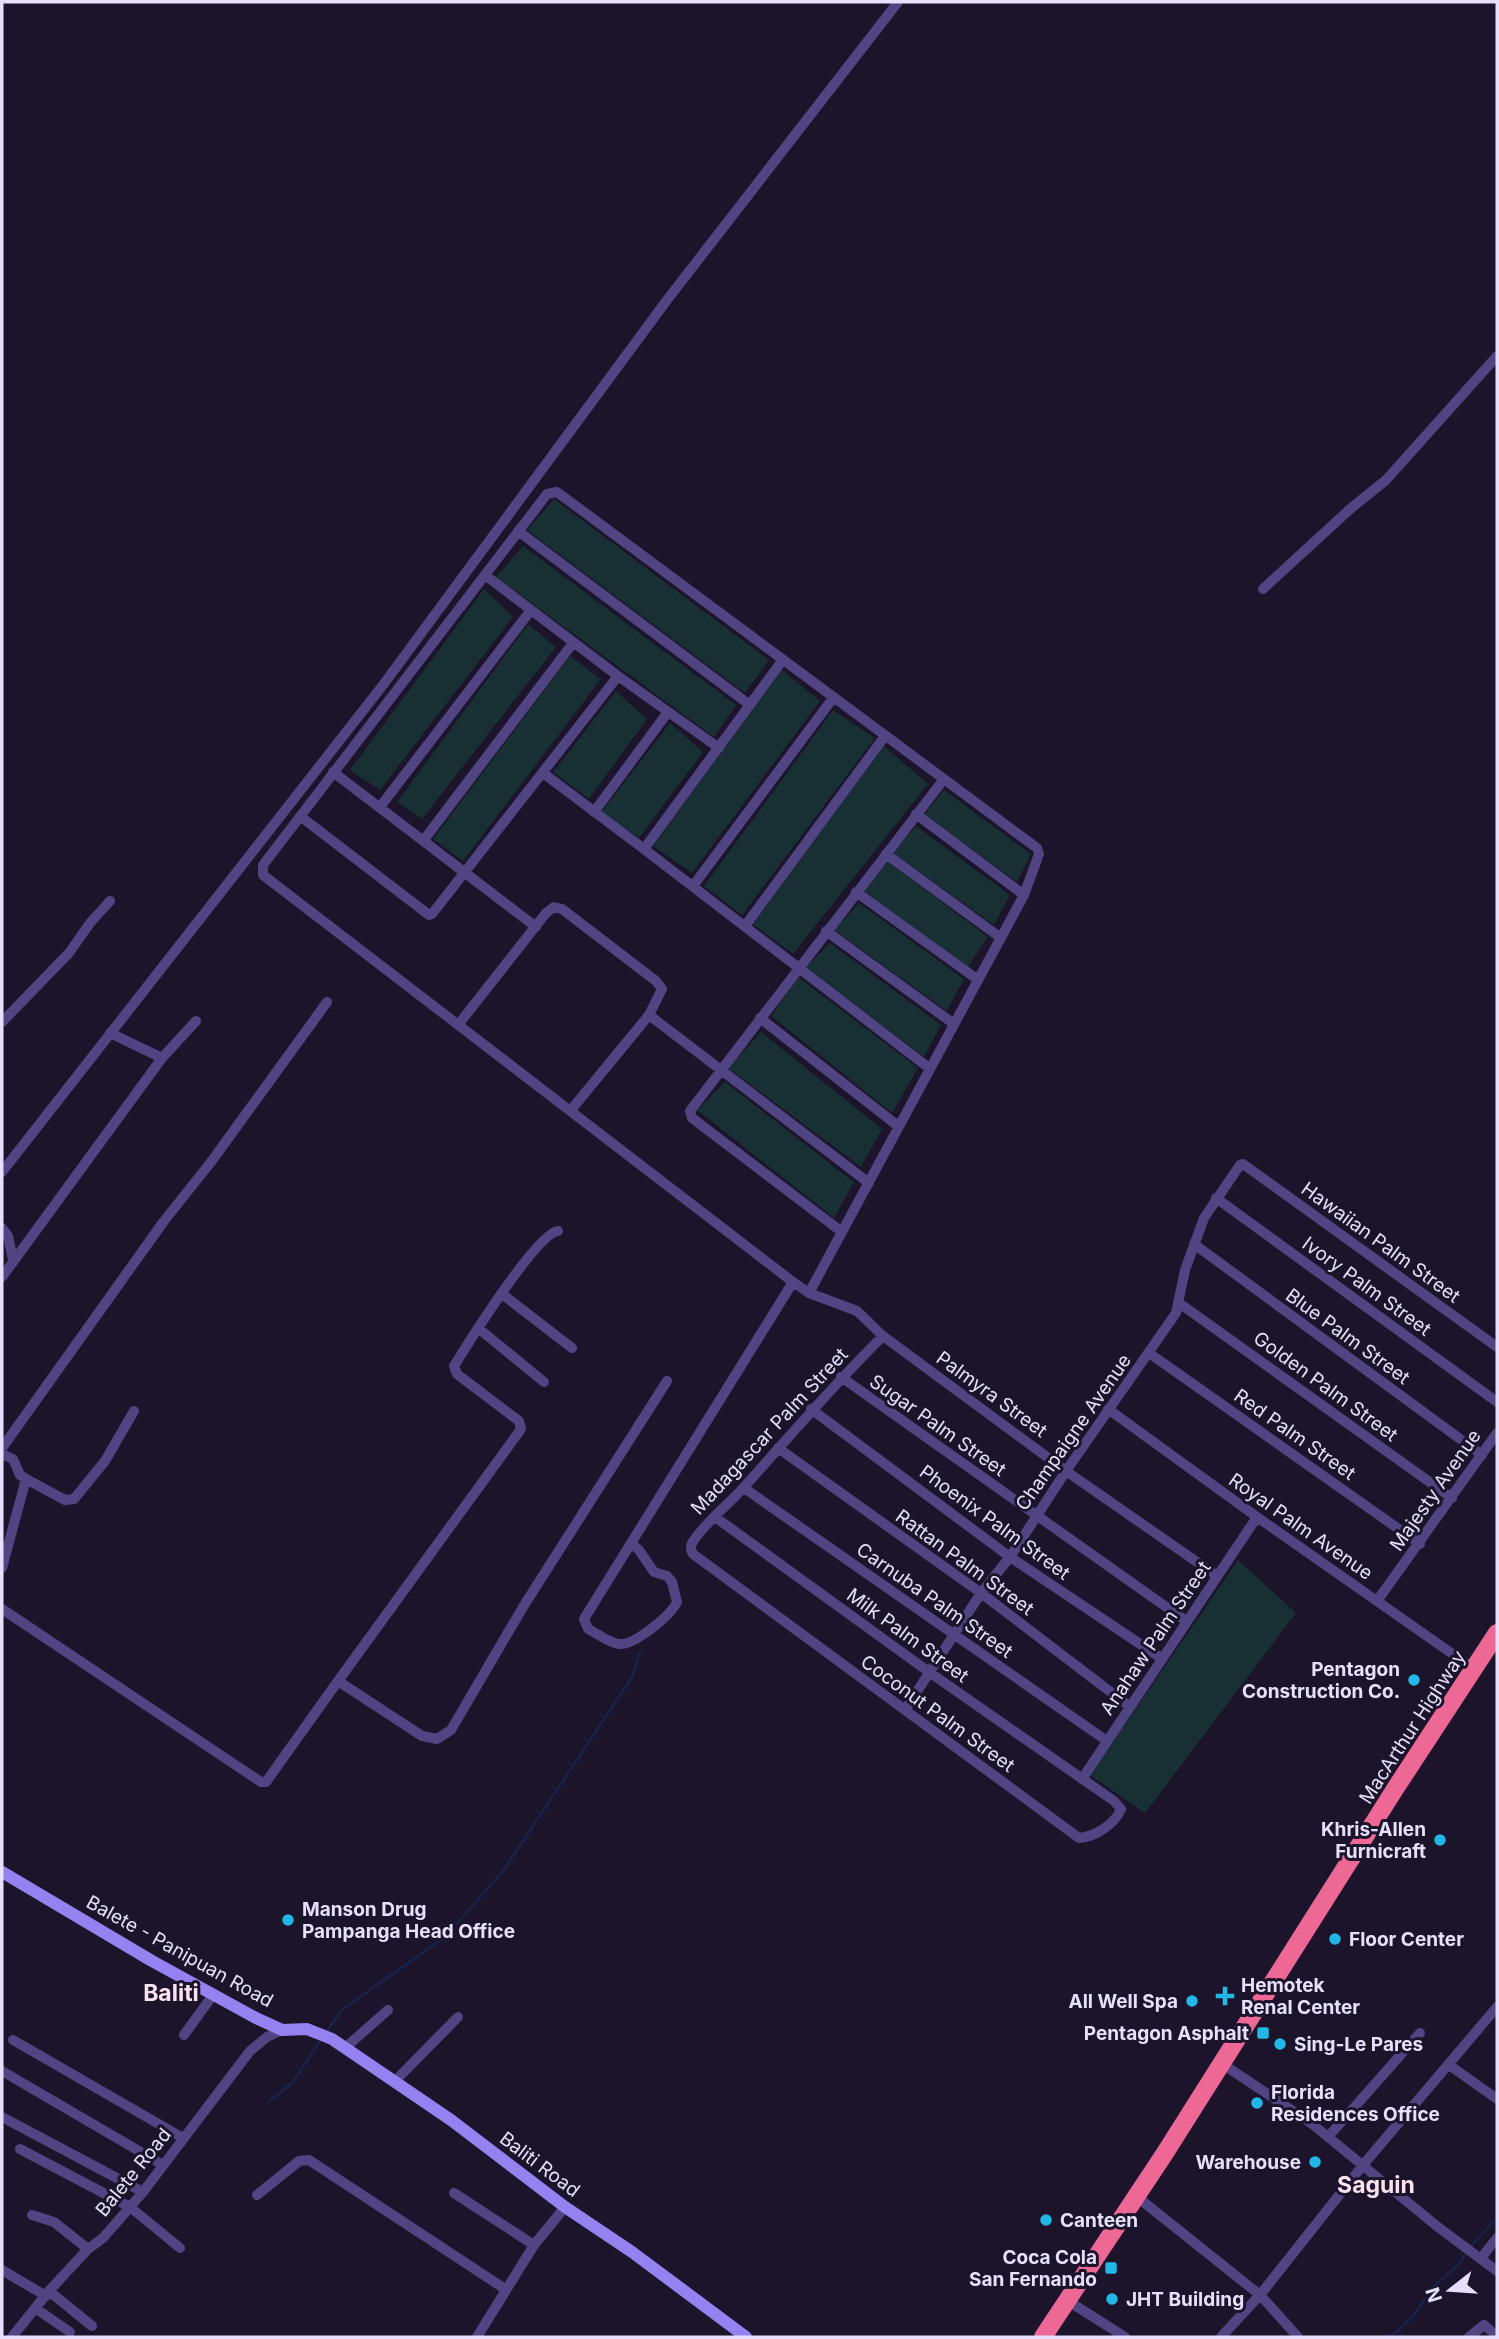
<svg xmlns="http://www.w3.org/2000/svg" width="1499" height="2339" viewBox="0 0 1499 2339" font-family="Inter,sans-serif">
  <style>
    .green { fill: #183033 }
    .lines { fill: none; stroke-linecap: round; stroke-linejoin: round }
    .stream { stroke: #16234c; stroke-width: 2.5 }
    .street { stroke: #504483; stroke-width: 10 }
    .secondary { stroke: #9482f1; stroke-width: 12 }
    .highway { stroke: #ee6896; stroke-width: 18 }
    .poi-dot { fill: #21b7e7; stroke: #1b142a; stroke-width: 2.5 }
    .labels { text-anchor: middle; stroke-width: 6; stroke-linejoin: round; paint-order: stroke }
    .street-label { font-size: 19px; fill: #e7e0fc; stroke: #1b142a }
    .poi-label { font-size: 19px; font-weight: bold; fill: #e7e0fc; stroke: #1b142a; text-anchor: start }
    .quarter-label { font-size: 23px; font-weight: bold; fill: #fce2ef; stroke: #1b142a }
  </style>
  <rect width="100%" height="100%" fill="#1b142a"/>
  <path class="green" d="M 554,499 L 769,660 L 745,693 L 527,530 Z
    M 523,546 L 736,705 L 714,737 L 496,577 Z
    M 484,589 L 513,617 L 380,790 L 350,770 Z
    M 528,624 L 556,647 L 422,819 L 397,802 Z
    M 570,656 L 601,679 L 463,861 L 433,839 Z
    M 782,670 L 820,701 L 692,873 L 653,846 Z
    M 616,691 L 647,719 L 589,799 L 553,772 Z
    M 833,710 L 875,738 L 742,915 L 704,886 Z
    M 670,723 L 703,752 L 639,838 L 602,811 Z
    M 884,746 L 928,784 L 793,954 L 753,924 Z
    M 944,790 L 1031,854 L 1017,882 L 924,815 Z
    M 916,826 L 1010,895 L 994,925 L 893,853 Z
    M 888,861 L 988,937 L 968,967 L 862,890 Z
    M 859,903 L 964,979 L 947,1011 L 834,930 Z
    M 830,943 L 941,1025 L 924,1057 L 806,967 Z
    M 798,977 L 918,1068 L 892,1113 L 771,1016 Z
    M 761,1032 L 882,1129 L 861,1167 L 728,1068 Z
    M 725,1082 L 854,1182 L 834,1218 L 697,1110 Z
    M 1238,1560 L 1296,1613 L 1145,1813 L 1090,1775 Z"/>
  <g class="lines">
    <path class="stream" d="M 326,2032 L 343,2009 L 445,1937 L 503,1871 L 632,1677 L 640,1652
      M 269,2102 L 293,2082 L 322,2038
      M 1471,2246 L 1497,2218
      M 1387,2337 L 1397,2332 L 1415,2314 L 1432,2288 L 1459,2264 L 1467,2252"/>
    <path class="street" d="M 518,531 L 750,705
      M 485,575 L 618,676 L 719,748
      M 1263,589 L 1349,510 L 1386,480 L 1497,356
      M 782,661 L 644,849 L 929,1068
      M 333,772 L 536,927
      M 543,773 L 644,849
      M 380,807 L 531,610
      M 594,812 L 668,712
      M 916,814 L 1024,895
      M 300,816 L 429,915 L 432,914 L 618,676
      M 423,841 L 573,643
      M 886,854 L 1001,938
      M 693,886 L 833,698
      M 856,892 L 977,979
      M 745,926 L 885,736
      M 826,931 L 954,1024
      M 649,1015 L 869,1183
      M 760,1018 L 898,1126
      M 2,1022 L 69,953 L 90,923 L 110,901
      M 458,1025 L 546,913 L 554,907 L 562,909 L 656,981 L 662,989 L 649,1015 L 571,1110
      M 110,1033 L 162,1058
      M 2,1172 L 383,685 L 667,300 L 898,2
      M 1216,1198 L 1497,1402
      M 2,1228 L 8,1236 L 13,1260
      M 842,1232 L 692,1118 L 690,1111 L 944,779
      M 1194,1244 L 1482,1455
      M 2,1277 L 162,1058 L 196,1021
      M 809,1293 L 1024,895 L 1039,854 L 1037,848 L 557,492 L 547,494 L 263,865 L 263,875 L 793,1282 L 809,1293 L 857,1311 L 883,1336 L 1066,1471 L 1217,1576
      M 502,1294 L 572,1348
      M 1179,1303 L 1452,1498
      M 478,1328 L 544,1382
      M 1149,1353 L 1420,1544
      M 841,1377 L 1186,1621
      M 811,1409 L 1010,1557 L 1161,1658
      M 1108,1409 L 1257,1517 L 1474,1669
      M 2,1448 L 164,1221 L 211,1162 L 327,1002
      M 778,1448 L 981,1593 L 1129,1706
      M 2,1454 L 13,1459 L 20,1475 L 26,1479 L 2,1568
      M 26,1479 L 65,1500 L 74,1499 L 105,1461 L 134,1411
      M 744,1488 L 1107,1741
      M 715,1517 L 929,1672 L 1114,1801 L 1121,1809 C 1115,1824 1095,1837 1079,1838 L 693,1554 C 690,1549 690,1545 694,1540 C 708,1520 729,1504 745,1486 C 791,1435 834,1384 883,1336
      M 632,1544 L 639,1550 L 654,1572 L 667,1576 L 672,1582 L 677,1602 C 671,1615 634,1646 619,1644 C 609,1643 597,1633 588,1629 L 584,1619 L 793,1282
      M 1377,1601 L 1497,1433
      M 2,1609 L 261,1782 L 266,1782 L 338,1681 L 521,1429 L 519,1421 L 457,1374 L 454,1366 C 469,1342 536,1234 558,1231
      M 338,1681 L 422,1736 L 437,1739 L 451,1730 L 523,1607 L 667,1381
      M 905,1710 L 981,1593 L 1010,1557 L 1066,1471 L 1176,1313 L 1185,1270 L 1204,1218 L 1240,1165 L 1243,1164 L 1497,1347
      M 1082,1779 L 1257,1517
      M 184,2035 L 213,1995
      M 13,2040 L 183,2138
      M 345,2048 L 388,2010
      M 1221,2063 L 1311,2123 L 1438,2227 L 1497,2271
      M 1449,2065 L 1497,2099
      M 2,2071 L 163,2165
      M 394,2082 L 458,2017
      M 2,2117 L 143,2192
      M 1328,2137 L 1420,2033
      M 20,2149 L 130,2207 L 180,2248
      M 454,2193 L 534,2245
      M 257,2195 L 299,2161 L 309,2160 L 505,2289
      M 1136,2196 L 1260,2295 L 1298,2337
      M 32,2215 L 54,2222 L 88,2249
      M 1481,2258 L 1497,2238
      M 2,2270 L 46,2296
      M 49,2291 L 92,2326
      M 1068,2301 L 1125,2337
      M 35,2308 L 70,2332
      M 12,2337 L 49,2291 L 88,2249 L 103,2238 L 143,2192 L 250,2051 L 267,2037 L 282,2030
      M 477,2337 L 534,2245 L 565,2207
      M 1221,2337 L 1260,2295 L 1363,2165 L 1497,2007
      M 1469,2337 L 1484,2325 L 1497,2336"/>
    <path class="secondary" d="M 2,1872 L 152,1961 L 256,2018 L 282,2030 L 307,2029 L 332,2039 L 451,2120 L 565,2207 L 632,2252 L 746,2337"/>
    <path class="highway" d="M 1043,2337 L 1165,2153 L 1395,1789 L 1497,1633"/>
  </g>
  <g class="poi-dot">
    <circle cx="1414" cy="1680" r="7"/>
    <circle cx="1440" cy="1840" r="7"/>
    <circle cx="288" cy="1920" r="7"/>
    <circle cx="1335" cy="1939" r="7"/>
    <path d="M1221.5 1985.5h7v7h7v7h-7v7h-7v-7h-7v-7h7z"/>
    <circle cx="1192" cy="2001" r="7"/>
    <rect x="1256" y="2026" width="14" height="14" rx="3.5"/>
    <circle cx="1280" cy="2044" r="7"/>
    <circle cx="1257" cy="2103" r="7"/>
    <circle cx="1315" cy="2162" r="7"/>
    <circle cx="1046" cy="2220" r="7"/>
    <rect x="1104" y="2261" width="14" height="14" rx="3.5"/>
    <circle cx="1112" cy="2299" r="7"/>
  </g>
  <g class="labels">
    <g class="street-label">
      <text transform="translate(1381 1242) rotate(36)" y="7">Hawaiian Palm Street</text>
      <text transform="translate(1367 1286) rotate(36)" y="7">Ivory Palm Street</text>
      <text transform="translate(1348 1336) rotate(36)" y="7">Blue Palm Street</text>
      <text transform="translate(1326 1386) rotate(36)" y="7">Golden Palm Street</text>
      <text transform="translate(992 1394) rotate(36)" y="7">Palmyra Street</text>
      <text transform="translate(938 1425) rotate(35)" y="7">Sugar Palm Street</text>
      <text transform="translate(769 1431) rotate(-47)" y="7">Madagascar Palm Street</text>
      <text transform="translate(1073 1432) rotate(-55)" y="7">Champaigne Avenue</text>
      <text transform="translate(1295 1434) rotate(35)" y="7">Red Palm Street</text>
      <text transform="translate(1435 1490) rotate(-55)" y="7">Majesty Avenue</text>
      <text transform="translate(995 1522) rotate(36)" y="7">Phoenix Palm Street</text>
      <text transform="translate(1301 1526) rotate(35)" y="7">Royal Palm Avenue</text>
      <text transform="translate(965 1562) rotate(36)" y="7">Rattan Palm Street</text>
      <text transform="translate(935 1600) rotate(35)" y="7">Carnuba Palm Street</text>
      <text transform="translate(908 1635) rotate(36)" y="7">Milk Palm Street</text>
      <text transform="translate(1155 1638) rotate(-56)" y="7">Anahaw Palm Street</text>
      <text transform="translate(938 1713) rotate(36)" y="7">Coconut Palm Street</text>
      <text transform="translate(1412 1727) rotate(-57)" y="7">MacArthur Highway</text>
      <text transform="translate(180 1951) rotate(29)" y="7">Balete - Panipuan Road</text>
      <text transform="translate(540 2164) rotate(37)" y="7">Baliti Road</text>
      <text transform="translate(133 2172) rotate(-51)" y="7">Balete Road</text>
    </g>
    <g class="poi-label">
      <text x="1400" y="1676" text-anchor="end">Pentagon<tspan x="1400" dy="22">Construction Co.</tspan></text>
      <text x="1426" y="1836" text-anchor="end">Khris-Allen<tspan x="1426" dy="22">Furnicraft</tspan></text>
      <text x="302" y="1916">Manson Drug<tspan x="302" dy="22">Pampanga Head Office</tspan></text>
      <text x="1349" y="1946">Floor Center</text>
      <text x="1241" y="1992">Hemotek<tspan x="1241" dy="22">Renal Center</tspan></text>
      <text x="1178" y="2008" text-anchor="end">All Well Spa</text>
      <text x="1249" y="2040" text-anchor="end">Pentagon Asphalt</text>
      <text x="1294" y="2051">Sing-Le Pares</text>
      <text x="1271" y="2099">Florida<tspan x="1271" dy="22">Residences Office</tspan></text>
      <text x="1301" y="2169" text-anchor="end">Warehouse</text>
      <text x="1060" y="2227">Canteen</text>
      <text x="1097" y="2264" text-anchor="end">Coca Cola<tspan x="1097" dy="22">San Fernando</tspan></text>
      <text x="1126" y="2306">JHT Building</text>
    </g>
    <g class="quarter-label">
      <text x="171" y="2001">Baliti</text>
      <text x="1376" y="2193">Saguin</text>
    </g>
  </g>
  <rect width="1499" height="2339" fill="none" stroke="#e7e0fc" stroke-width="7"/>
  <g transform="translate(1450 2290) rotate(253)" stroke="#1b142a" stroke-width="5" paint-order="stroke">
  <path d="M0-5L12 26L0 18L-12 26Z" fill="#e7e0fc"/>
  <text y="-10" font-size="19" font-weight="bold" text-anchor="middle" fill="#e7e0fc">N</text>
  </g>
</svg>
